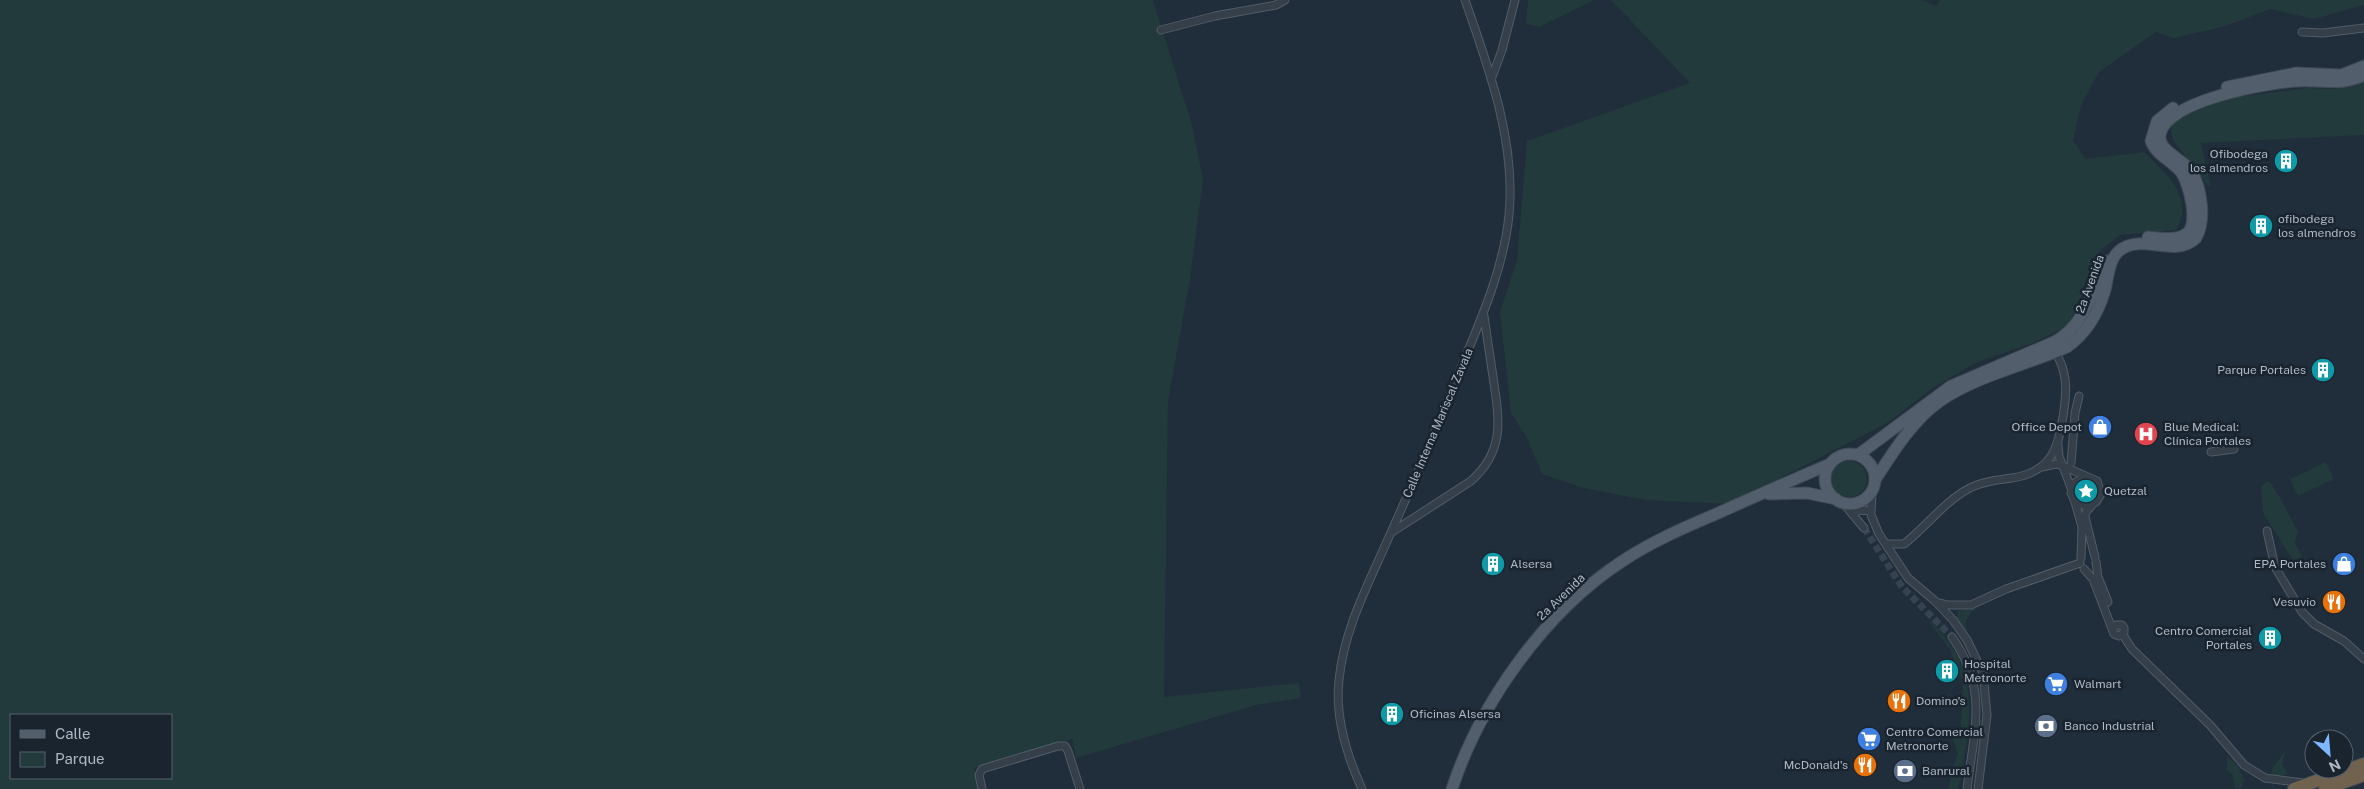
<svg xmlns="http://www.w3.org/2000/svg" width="2364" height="789" viewBox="0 0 2364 789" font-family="'Public Sans',sans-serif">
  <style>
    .green { fill: #223a3b; fill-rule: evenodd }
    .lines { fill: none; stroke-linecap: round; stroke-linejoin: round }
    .street-tunnel { stroke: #35424f; stroke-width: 7; stroke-dasharray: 7 3.5; stroke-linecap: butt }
    .street-casing { stroke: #515c68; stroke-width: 9 }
    .primary-casing { stroke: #3d4854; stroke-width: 13 }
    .highway-casing { stroke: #3e4955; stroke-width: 14 }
    .street { stroke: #343f4a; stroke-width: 7 }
    .primary { stroke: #525e6b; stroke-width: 11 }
    .highway { stroke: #716250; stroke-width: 12 }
    .labels { text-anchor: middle; stroke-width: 5; stroke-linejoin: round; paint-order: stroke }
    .poi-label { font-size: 12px; fill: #aeb9c7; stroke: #19242f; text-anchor: start }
    .street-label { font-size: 12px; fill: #aeb9c7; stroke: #19242f }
  </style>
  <rect width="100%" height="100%" fill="#202d3a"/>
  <path class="green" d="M 0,0 L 1153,0 L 1192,125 L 1203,179 L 1190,279 L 1168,401 L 1164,697 L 1299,683 L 1301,698 L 1256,705 L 1076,758 L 1072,739 L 974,768 L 978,789 L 0,789 ZM 11,715 L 171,715 L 171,778 L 11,778 Z
    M 1528,0 L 1594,0 L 1539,27 L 1526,24 Z
    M 1611,0 L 1922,0 L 1936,6 L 1940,0 L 2364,0 L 2364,5 L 2314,19 L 2270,9 L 2226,26 L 2174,38 L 2156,32 L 2099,72 L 2081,105 L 2073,141 L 2086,159 L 2144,152 C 2166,173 2195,198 2176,230 L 2120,235 L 2100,251 L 2078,305 L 2067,327 L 2030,344 L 1975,363 L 1934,387 L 1887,423 L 1730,504 L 1645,500 L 1583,488 L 1542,474 L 1527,438 L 1511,413 L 1500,312 L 1517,260 L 1527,141 L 1690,83 Z
    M 2364,82 L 2364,135 L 2201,143 L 2211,187 L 2207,185 L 2172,139 L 2171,128 L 2176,120 L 2227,98 L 2307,88 L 2335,89 Z
    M1831 479a18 18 0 1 1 36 0a18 18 0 1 1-36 0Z
    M 2326,462 L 2334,479 L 2298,496 L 2290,479 Z
    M 2266,481 L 2270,482 L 2281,499 L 2298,532 L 2295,543 L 2302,556 L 2301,559 L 2293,560 L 2263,513 L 2261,487 Z
    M 1978,608 C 1967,616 1963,621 1968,634 L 1957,618 L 1958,611 Z
    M 1930,620 C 1942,633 1954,647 1961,663 C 1977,702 1966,750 1958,789 L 1949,789 L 1952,768 L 1958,754 L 1952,737 L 1958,734 L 1961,726 L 1963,683 L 1950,650 L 1930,623 Z
    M 2286,750 L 2282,764 L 2288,774 L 2279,776 L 2271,774 L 2273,767 Z
    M 2227,756 L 2238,766 L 2245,781 L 2242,782 L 2242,788 L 2235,789 L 2232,774 L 2227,770 Z"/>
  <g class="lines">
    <path class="street-tunnel" d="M 1864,528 L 1902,587 L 1952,637"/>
    <g class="street-casing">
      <path id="street" d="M 1161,30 L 1215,16 L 1276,5 L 1285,0
        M 2302,32 L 2323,33 L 2364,28
        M 1492,77 L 1502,50 L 1515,0
        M 2058,445 L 2059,456 L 2071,488
        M 2211,452 L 2234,449
        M 2071,463 L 2075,413 L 2079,396
        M 2042,467 L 2056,464 L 2063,466 L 2097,481 L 2101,494 L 2096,502 L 2088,507 L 2075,502 L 2071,493 L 2073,484 L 2084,477
        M 1872,490 L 1871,515 L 1879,534 L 1908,578 L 1935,601 L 1953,620 L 1967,640 L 1983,673 L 1987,715 L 1978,789
        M 2075,502 L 2082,527 L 2081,558
        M 1843,503 L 1864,528
        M 2091,506 L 2086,512 L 2085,517 L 2095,557
        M 1853,514 L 1859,510 L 1871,511
        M 2267,531 L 2275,567 L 2302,612 L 2314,624 L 2344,641 L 2364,659
        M 1392,532 L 1471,481 C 1506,450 1499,418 1493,377 C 1490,357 1487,336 1484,316
        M 1886,544 L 1904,544 C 1926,527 1944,502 1968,489 C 1981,482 1996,480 2012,478 C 2053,472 2059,446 2064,410 C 2067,389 2067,370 2055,352
        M 2096,562 L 2098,577 L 2108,602
        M 2084,569 L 2093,579 L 2114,634 L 2119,636 L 2124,633 L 2124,628 L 2122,625 L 2116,625 L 2114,628
        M 1940,603 L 1947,605 L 1971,605 L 2006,589 L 2080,563
        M 2123,635 L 2132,649 L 2210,725 L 2244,765 L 2265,778 L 2303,783
        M 1952,637 C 1989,690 1974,730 1967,789
        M 982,789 L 979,775 L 982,769 L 1058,746 L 1065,746 L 1068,751 L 1080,789
        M 1362,789 C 1347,756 1335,716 1339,680 C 1344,629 1368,585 1388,539 C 1415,479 1441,419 1465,358 C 1484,312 1504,265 1509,215 C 1516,141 1489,69 1465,0"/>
    </g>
    <g class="primary-casing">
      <path id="primary" d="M 2227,87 L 2296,73 L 2341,75 L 2364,66
        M 2148,237 C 2159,238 2176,241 2186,234 C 2200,225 2189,183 2181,172 C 2172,161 2156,155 2151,141 L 2157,121 L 2173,108
        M1825 479a25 25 0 1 1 50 0a25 25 0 1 1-50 0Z
        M 1858,455 L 1951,386 L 2054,342 C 2086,325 2092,290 2107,261
        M 1875,480 C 1893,452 1912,421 1940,401 C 1976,376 2027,365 2067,347 C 2087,333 2098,314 2105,290 C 2108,278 2109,259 2119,251 C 2141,232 2174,259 2196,238 C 2206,221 2202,188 2191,171 C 2184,160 2158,151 2160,135 C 2165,100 2268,83 2297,81 C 2322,79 2339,87 2364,75
        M 1769,494 L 1807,493 L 1836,499
        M 1452,789 C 1480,703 1545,612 1621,562 C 1651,542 1683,528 1716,514 C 1754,497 1792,480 1830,464"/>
    </g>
    <g class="highway-casing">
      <path id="highway" d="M 2294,789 L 2364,764
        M 2325,789 L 2364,775"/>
    </g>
    <use href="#street" class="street"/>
    <use href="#primary" class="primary"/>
    <use href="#highway" class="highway"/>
  </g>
  <defs>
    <g id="building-disc" transform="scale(1.25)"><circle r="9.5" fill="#0f9aa8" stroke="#19242f"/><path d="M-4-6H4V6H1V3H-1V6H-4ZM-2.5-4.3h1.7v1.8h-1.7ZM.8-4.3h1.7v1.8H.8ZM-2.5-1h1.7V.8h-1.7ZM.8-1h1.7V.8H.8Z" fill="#fff"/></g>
    <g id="shop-disc" transform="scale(1.25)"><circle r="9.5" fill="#3f7fe0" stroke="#19242f"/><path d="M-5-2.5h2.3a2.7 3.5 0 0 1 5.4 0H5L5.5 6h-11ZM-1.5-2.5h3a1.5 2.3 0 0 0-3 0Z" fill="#fff"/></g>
    <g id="hospital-disc" transform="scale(1.25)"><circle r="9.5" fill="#e0444e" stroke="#19242f"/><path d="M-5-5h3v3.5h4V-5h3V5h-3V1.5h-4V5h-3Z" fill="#fff"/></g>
    <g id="sight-disc" transform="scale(1.25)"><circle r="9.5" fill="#0f9aa8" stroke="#19242f"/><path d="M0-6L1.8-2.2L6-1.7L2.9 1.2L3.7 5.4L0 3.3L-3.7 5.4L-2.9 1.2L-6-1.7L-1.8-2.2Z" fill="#fff"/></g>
    <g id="restaurant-disc" transform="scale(1.25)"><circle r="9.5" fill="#e8710a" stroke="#19242f"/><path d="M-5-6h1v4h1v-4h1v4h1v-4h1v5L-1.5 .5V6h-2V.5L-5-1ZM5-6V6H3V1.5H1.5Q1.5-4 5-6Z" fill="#fff"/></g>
    <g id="supermarket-disc" transform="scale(1.25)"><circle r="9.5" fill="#3f7fe0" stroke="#19242f"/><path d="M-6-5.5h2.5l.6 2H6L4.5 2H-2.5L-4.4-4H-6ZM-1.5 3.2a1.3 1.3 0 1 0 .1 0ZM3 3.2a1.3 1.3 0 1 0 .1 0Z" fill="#fff"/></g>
    <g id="bank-disc" transform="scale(1.25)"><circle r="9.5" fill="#5c6f8a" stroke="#19242f"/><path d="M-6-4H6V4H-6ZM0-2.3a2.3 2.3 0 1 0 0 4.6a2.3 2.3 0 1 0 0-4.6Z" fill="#fff"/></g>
  </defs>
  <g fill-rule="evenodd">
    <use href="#building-disc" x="2286" y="161"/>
    <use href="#building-disc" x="2261" y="226"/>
    <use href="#building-disc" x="2323" y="370"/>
    <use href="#shop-disc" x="2100" y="427"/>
    <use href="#hospital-disc" x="2146" y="434"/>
    <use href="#sight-disc" x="2086" y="491"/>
    <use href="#building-disc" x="1493" y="564"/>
    <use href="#shop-disc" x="2344" y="564"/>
    <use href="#restaurant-disc" x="2334" y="602"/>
    <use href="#building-disc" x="2270" y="638"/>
    <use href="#building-disc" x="1947" y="671"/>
    <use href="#supermarket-disc" x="2056" y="684"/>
    <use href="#restaurant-disc" x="1899" y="701"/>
    <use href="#building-disc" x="1392" y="714"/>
    <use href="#bank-disc" x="2046" y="726"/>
    <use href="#supermarket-disc" x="1869" y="739"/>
    <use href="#restaurant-disc" x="1865" y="765"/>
    <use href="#bank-disc" x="1905" y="771"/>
  </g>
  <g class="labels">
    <g class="poi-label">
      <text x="2268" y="158" text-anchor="end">Ofibodega<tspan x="2268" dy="14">los almendros</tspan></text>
      <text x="2278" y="223">ofibodega<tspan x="2278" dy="14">los almendros</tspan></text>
      <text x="2306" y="374" text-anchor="end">Parque Portales</text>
      <text x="2082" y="431" text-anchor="end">Office Depot</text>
      <text x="2164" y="431">Blue Medical:<tspan x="2164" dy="14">Clínica Portales</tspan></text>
      <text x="2104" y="495">Quetzal</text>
      <text x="1510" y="568">Alsersa</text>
      <text x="2326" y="568" text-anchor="end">EPA Portales</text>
      <text x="2316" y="606" text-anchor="end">Vesuvio</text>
      <text x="2252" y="635" text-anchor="end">Centro Comercial<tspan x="2252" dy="14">Portales</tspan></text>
      <text x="1964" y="668">Hospital<tspan x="1964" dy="14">Metronorte</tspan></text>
      <text x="2074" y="688">Walmart</text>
      <text x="1916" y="705">Domino's</text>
      <text x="1410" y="718">Oficinas Alsersa</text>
      <text x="2064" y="730">Banco Industrial</text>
      <text x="1886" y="736">Centro Comercial<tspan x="1886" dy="14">Metronorte</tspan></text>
      <text x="1848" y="769" text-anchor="end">McDonald's</text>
      <text x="1922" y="775">Banrural</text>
    </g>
    <g class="street-label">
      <text transform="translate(2090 284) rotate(-70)" y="4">2a Avenida</text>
      <text transform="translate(1438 423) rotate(-67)" y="4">Calle Interna Mariscal Zavala</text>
      <text transform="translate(1561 597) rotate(-44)" y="4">2a Avenida</text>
    </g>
  </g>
  <rect x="10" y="714" width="162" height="65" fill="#19242f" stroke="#55606c"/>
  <rect x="20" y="730" width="25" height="8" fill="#525e6b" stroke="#55606c"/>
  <text x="55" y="739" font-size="15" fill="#aeb9c7">Calle</text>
  <rect x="20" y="752" width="25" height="15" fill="#223a3b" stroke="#55606c"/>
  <text x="55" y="764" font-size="15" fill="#aeb9c7">Parque</text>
  <g transform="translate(2329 754) rotate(154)"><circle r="24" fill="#19242f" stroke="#55606c"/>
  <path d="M0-4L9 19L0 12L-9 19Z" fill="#7db7fd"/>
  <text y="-8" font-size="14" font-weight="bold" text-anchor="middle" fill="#aeb9c7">N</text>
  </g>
</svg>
